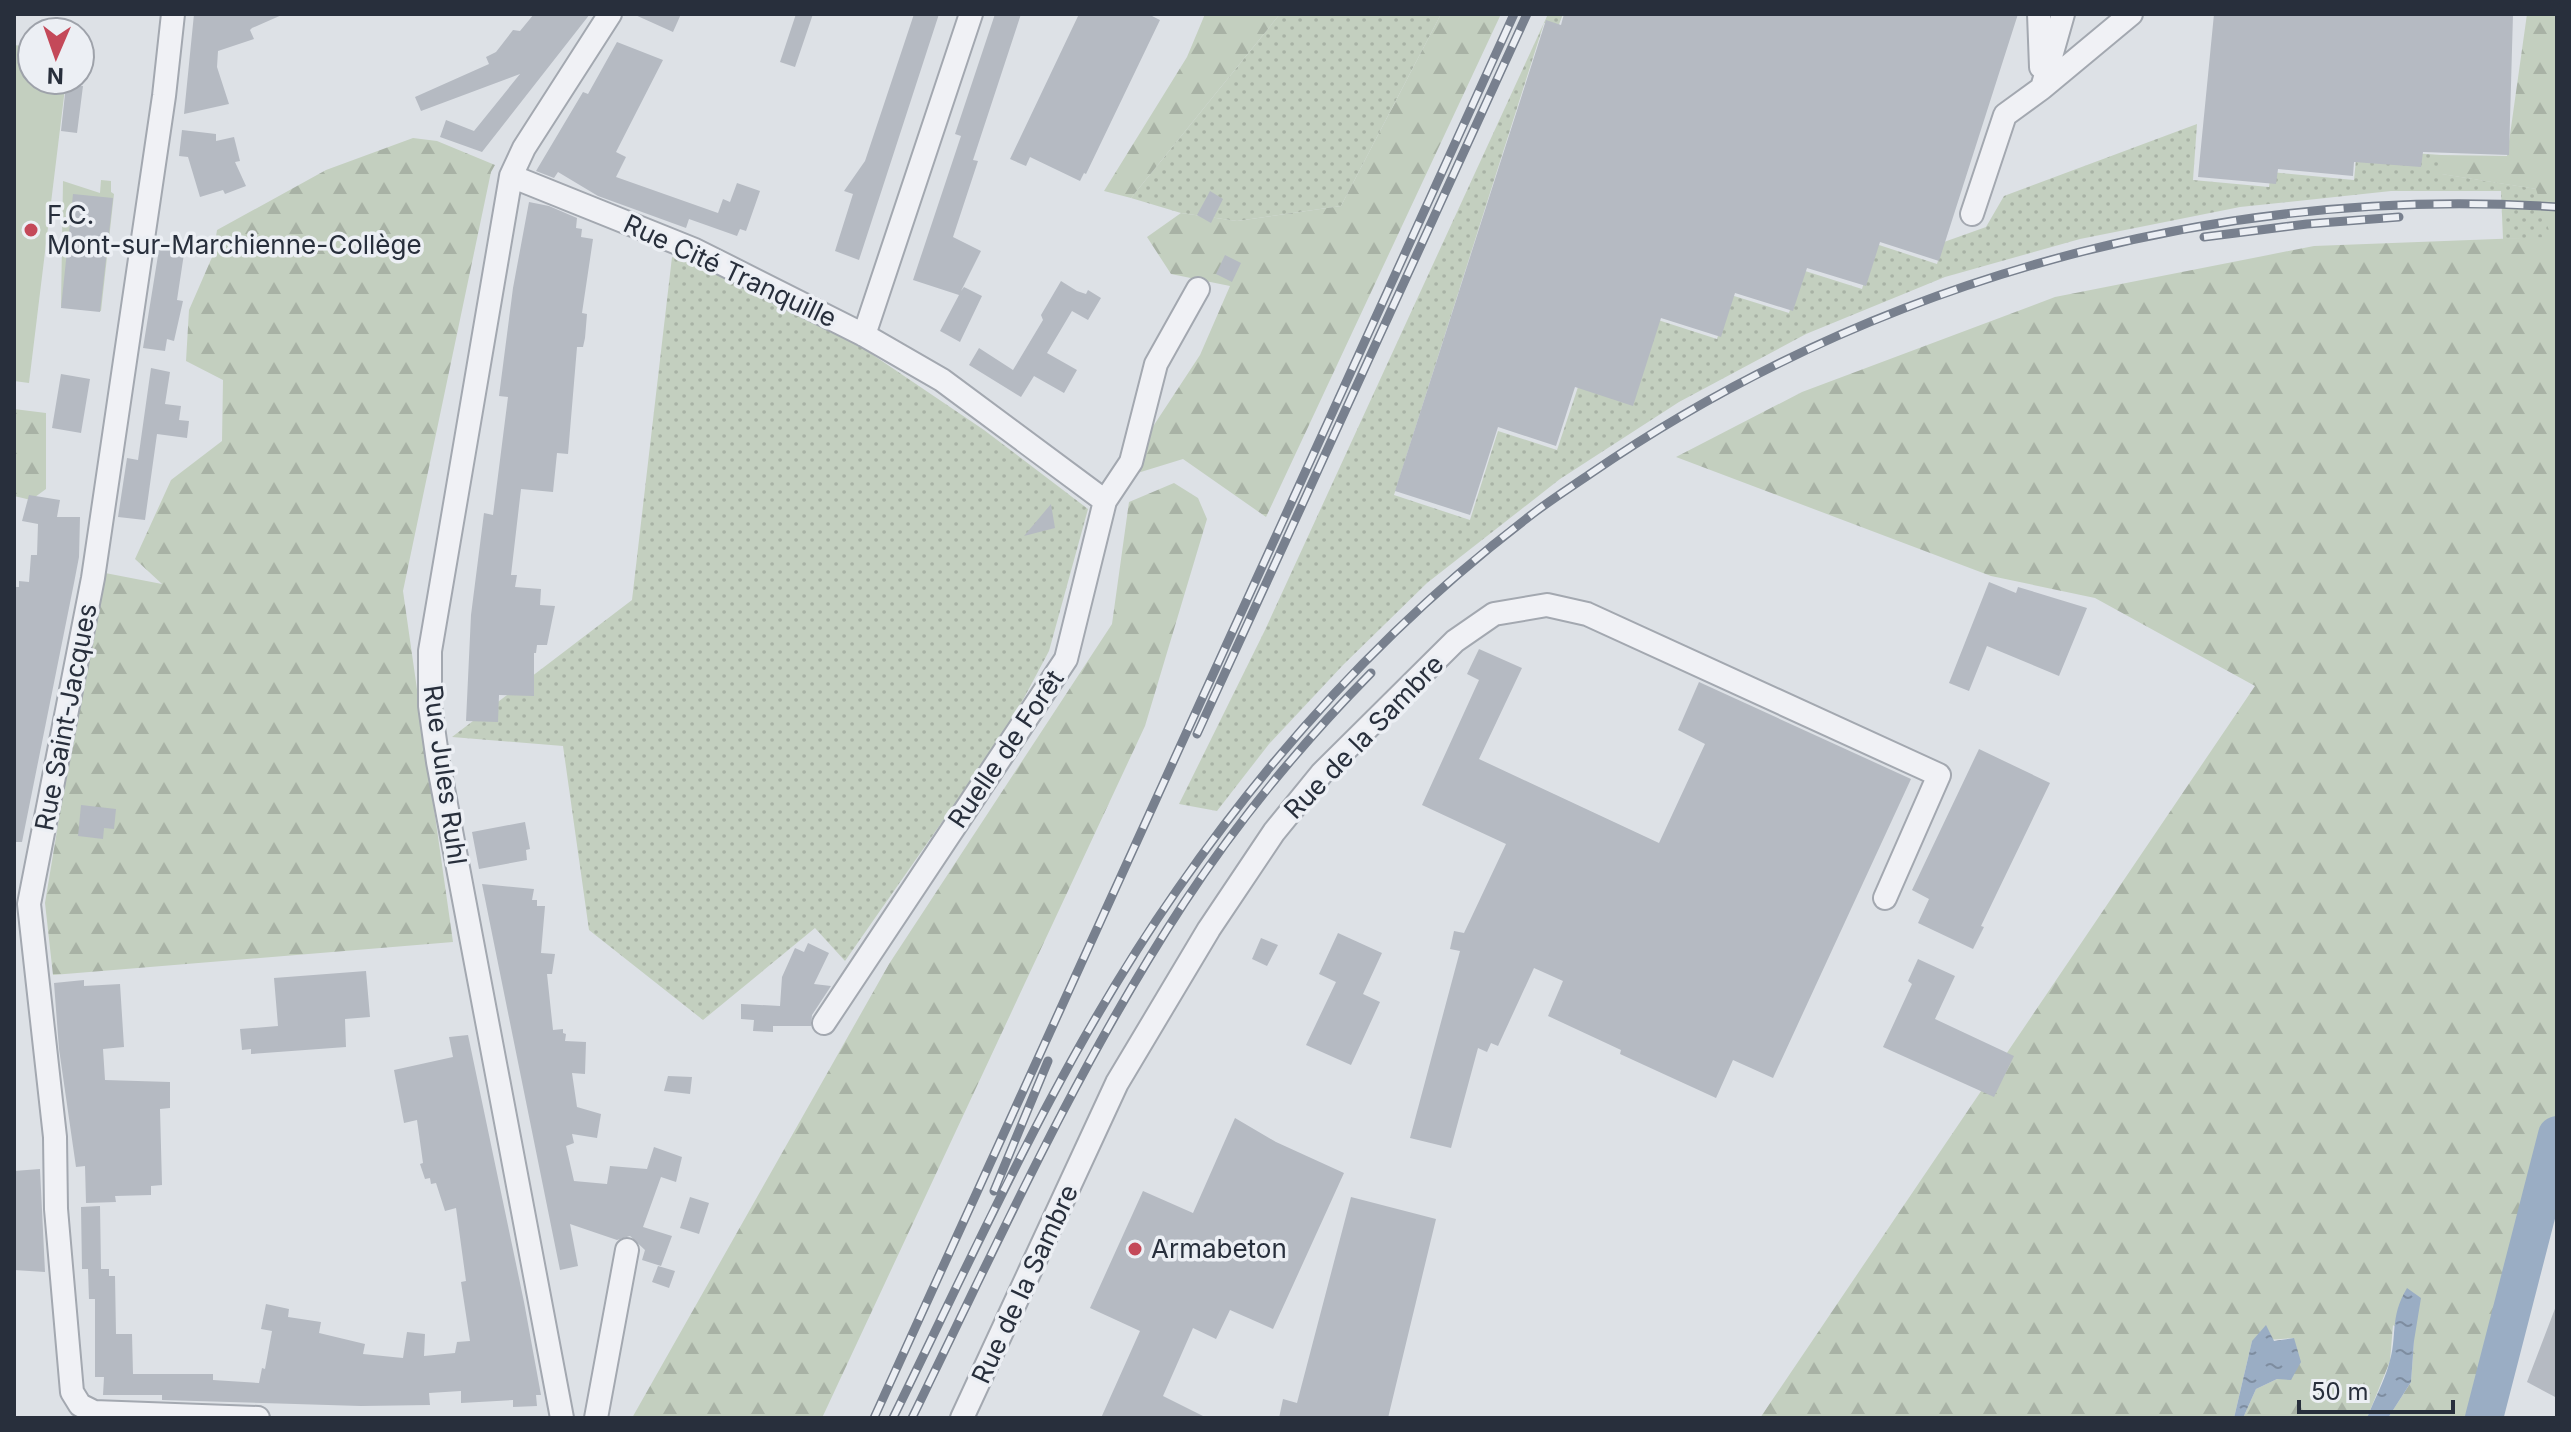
<svg xmlns="http://www.w3.org/2000/svg" width="2571" height="1432" viewBox="0 0 2571 1432" font-family="Inter,sans-serif">
  <style>
    .grass { fill: url(#grass-dots) }
    .forest { fill: url(#forest-firs) }
    .pitch { fill: #c3cfbf }
    .water { fill: url(#water-ripples) }
    .lines { fill: none; stroke-linecap: round; stroke-linejoin: round }
    .river { stroke: #9aadc4; stroke-width: 38 }
    .building { fill: #b5bac2 }
    .minor-casing { stroke: #a3a8b0; stroke-width: 26 }
    .minor { stroke: #f0f1f5; stroke-width: 22 }
    .rail-casing { stroke: #78808e; stroke-width: 9 }
    .rail { stroke: #eceff4; stroke-width: 6; stroke-dasharray: 18; stroke-linecap: butt }
    .poi-dot { fill: #c44959; stroke: #eceff4; stroke-width: 3 }
    .labels { text-anchor: middle; stroke-width: 7; stroke-linejoin: round; paint-order: stroke }
    .poi-label { font-size: 26px; fill: #282f3c; stroke: #eceff4; text-anchor: start }
    .street-label { font-size: 26px; fill: #282f3c; stroke: #eceff4 }
  </style>
  <defs>
    <pattern id="grass-dots" width="8" height="8" patternUnits="userSpaceOnUse" patternTransform="scale(2)"><rect width="8" height="8" fill="#c3cfbf"/><path d="M2 2h.1M6 6h.1" fill="none" stroke="#a8b2a5" stroke-width="1.8" stroke-linecap="round"/></pattern>
    <pattern id="forest-firs" width="22" height="20" patternUnits="userSpaceOnUse" patternTransform="scale(2)"><rect width="22" height="20" fill="#c3cfbf"/><path d="M5 1l3.5 6h-7zM16 11l3.5 6h-7z" fill="#a8b2a5"/></pattern>
    <pattern id="water-ripples" width="26" height="14" patternUnits="userSpaceOnUse" patternTransform="scale(2)"><rect width="26" height="14" fill="#9aadc4"/><path d="M2 4q2-2 4 0t4 0M15 11q2-2 4 0t4 0" fill="none" stroke="#7e8da0"/></pattern>
  </defs>
  <rect width="100%" height="100%" fill="#dde1e6"/>
  <path class="grass" d="M 1280,14 L 1441,14 L 1341,206 L 1237,221 L 1181,213 L 1131,198 Z
    M 1548,14 L 1563,14 L 1558,27 L 1544,23 L 1394,495 L 1470,520 L 1498,431 L 1557,450 L 1578,387 L 1658,320 L 1717,339 L 1731,295 L 1789,313 L 1802,270 L 1862,289 L 1876,244 L 1937,264 L 1944,242 L 1986,227 L 2004,196 L 2197,124 L 2193,180 L 2269,187 L 2271,172 L 2354,180 L 2357,149 L 2441,155 L 2442,174 L 2537,189 L 2552,238 L 2503,239 L 2501,191 L 2391,191 L 2240,207 L 2080,239 L 1945,277 L 1806,334 L 1679,402 L 1560,479 L 1427,583 L 1343,665 L 1269,744 L 1217,811 L 1179,804 L 1265,630 Z
    M 672,257 L 774,288 L 984,430 L 1088,509 L 1049,651 L 1009,726 L 845,961 L 815,928 L 703,1020 L 589,930 L 563,746 L 452,737 L 632,600 Z"/>
  <path class="forest" d="M 1205,14 L 1280,14 L 1131,198 L 1104,191 L 1187,57 Z
    M 1441,14 L 1501,14 L 1266,517 L 1183,459 L 1131,475 L 1152,428 L 1200,355 L 1230,286 L 1171,274 L 1147,237 L 1181,213 L 1237,221 L 1341,206 Z
    M 2527,14 L 2557,14 L 2557,1149 L 2508,1372 L 2485,1418 L 2388,1418 L 2411,1382 L 2414,1341 L 2393,1325 L 2390,1361 L 2367,1418 L 2243,1418 L 2256,1389 L 2277,1379 L 2294,1338 L 2252,1341 L 2234,1418 L 1760,1418 L 2255,686 L 2095,598 L 1991,576 L 1676,457 L 1802,392 L 2055,297 L 2314,246 L 2551,237 L 2536,189 L 2441,174 L 2441,155 L 2507,156 Z
    M 413,138 L 437,141 L 495,165 L 491,172 L 403,591 L 453,942 L 53,975 L 45,903 L 100,572 L 162,584 L 135,559 L 171,480 L 222,441 L 223,380 L 186,361 L 189,310 L 213,255 L 217,230 L 326,170 Z
    M 14,409 L 46,413 L 46,489 L 31,500 L 14,496 Z
    M 1174,483 L 1198,498 L 1207,519 L 1145,726 L 822,1418 L 632,1418 L 889,964 L 1112,624 L 1129,502 Z"/>
  <path class="pitch" d="M 14,45 L 32,47 L 32,80 L 66,80 L 29,383 L 14,381 Z
    M 101,180 L 111,181 L 111,192 L 114,194 L 101,311 L 61,306 L 63,181 L 100,193 Z"/>
  <path class="water" d="M 2407,1288 L 2421,1298 L 2414,1341 L 2411,1382 L 2388,1418 L 2367,1418 C 2374,1400 2384,1382 2389,1364 C 2398,1336 2389,1318 2407,1288 Z
    M 2266,1325 L 2274,1341 L 2294,1338 L 2301,1362 L 2291,1380 L 2277,1379 L 2256,1389 L 2243,1418 L 2234,1418 L 2252,1341 Z"/>
  <g class="lines">
    <path class="river" d="M 2484,1418 L 2557,1135"/>
  </g>
  <path class="building" d="M 194,14 L 284,14 L 252,28 L 250,30 L 254,39 L 218,51 L 217,67 L 229,104 L 184,114 Z
    M 534,14 L 590,14 L 482,152 L 440,137 L 446,120 L 474,131 L 520,74 L 421,111 L 415,97 L 489,64 L 486,57 L 496,52 L 513,30 L 520,31 Z
    M 633,14 L 681,14 L 673,32 Z
    M 796,14 L 813,14 L 795,67 L 780,62 Z
    M 914,14 L 939,14 L 859,260 L 835,251 L 853,194 L 844,191 L 865,161 Z
    M 995,14 L 1021,14 L 973,160 L 978,161 L 953,237 L 981,251 L 961,291 L 964,287 L 982,296 L 960,342 L 940,331 L 959,295 L 913,280 L 961,136 L 955,134 Z
    M 1079,14 L 1148,14 L 1160,20 L 1086,174 L 1084,173 L 1080,181 L 1030,157 L 1026,166 L 1010,159 Z
    M 1564,14 L 2018,14 L 1939,261 L 1880,242 L 1866,286 L 1807,268 L 1793,311 L 1735,293 L 1721,337 L 1661,318 L 1633,406 L 1575,387 L 1556,446 L 1498,427 L 1470,515 L 1395,491 L 1546,20 L 1561,25 Z
    M 2214,14 L 2513,14 L 2509,155 L 2423,152 L 2421,167 L 2354,162 L 2353,176 L 2278,169 L 2276,184 L 2198,177 Z
    M 617,42 L 663,60 L 616,152 L 626,157 L 616,177 L 718,213 L 723,199 L 730,202 L 737,183 L 760,191 L 746,231 L 740,229 L 737,236 L 689,219 L 686,228 L 598,196 L 558,172 L 554,178 L 536,171 L 583,92 L 588,94 Z
    M 66,85 L 83,86 L 77,133 L 61,131 Z
    M 182,130 L 216,134 L 216,141 L 234,137 L 240,161 L 235,162 L 246,186 L 225,194 L 223,190 L 200,197 L 188,157 L 179,156 Z
    M 1210,191 L 1223,199 L 1211,223 L 1197,215 Z
    M 73,194 L 113,198 L 100,312 L 61,308 Z
    M 529,202 L 549,206 L 577,218 L 576,228 L 582,229 L 581,237 L 593,239 L 582,313 L 587,314 L 585,338 L 583,347 L 577,347 L 568,454 L 557,453 L 553,492 L 521,489 L 511,575 L 517,575 L 515,587 L 541,589 L 540,605 L 555,606 L 547,645 L 537,645 L 536,653 L 534,653 L 534,696 L 499,695 L 498,722 L 466,721 L 471,615 L 484,513 L 493,515 L 508,397 L 499,396 L 513,288 Z
    M 160,243 L 185,247 L 177,300 L 183,301 L 174,341 L 167,339 L 165,351 L 143,348 Z
    M 1225,255 L 1241,263 L 1232,282 L 1216,274 Z
    M 1061,281 L 1077,291 L 1086,294 L 1088,290 L 1101,298 L 1088,320 L 1072,311 L 1047,353 L 1077,370 L 1064,393 L 1034,376 L 1021,397 L 969,365 L 979,348 L 1013,370 L 1043,320 L 1041,315 Z
    M 151,368 L 170,372 L 165,404 L 181,406 L 179,420 L 189,421 L 187,438 L 157,434 L 145,520 L 118,517 L 127,458 L 138,460 Z
    M 61,374 L 90,379 L 81,433 L 52,428 Z
    M 29,495 L 60,500 L 57,517 L 80,517 L 79,557 L 74,583 L 22,842 L 14,842 L 14,603 L 16,587 L 19,587 L 19,581 L 29,582 L 31,555 L 37,555 L 38,524 L 22,521 Z
    M 1051,504 L 1055,528 L 1024,536 Z
    M 1989,582 L 2016,593 L 2018,587 L 2087,608 L 2059,676 L 1987,646 L 1969,691 L 1949,683 Z
    M 1479,649 L 1522,668 L 1479,759 L 1659,843 L 1705,744 L 1678,730 L 1699,682 L 1911,779 L 1773,1078 L 1733,1060 L 1716,1098 L 1620,1054 L 1621,1050 L 1548,1016 L 1563,981 L 1534,968 L 1498,1046 L 1491,1043 L 1487,1052 L 1478,1048 L 1451,1148 L 1410,1138 L 1460,951 L 1450,949 L 1454,931 L 1464,933 L 1506,844 L 1422,805 L 1479,680 L 1467,674 Z
    M 1979,749 L 2050,783 L 1981,926 L 1984,927 L 1973,949 L 1918,923 L 1929,899 L 1912,890 Z
    M 81,805 L 116,809 L 114,829 L 104,828 L 103,839 L 78,836 Z
    M 525,822 L 530,849 L 526,850 L 527,860 L 479,869 L 472,832 Z
    M 482,884 L 534,889 L 532,900 L 537,900 L 537,906 L 545,906 L 541,953 L 555,954 L 552,974 L 547,974 L 553,1030 L 563,1029 L 563,1033 L 566,1034 L 565,1041 L 586,1042 L 585,1074 L 572,1073 L 577,1107 L 601,1114 L 597,1138 L 572,1134 L 574,1143 L 566,1146 L 574,1181 L 607,1184 L 610,1166 L 647,1169 L 654,1147 L 682,1157 L 676,1182 L 661,1177 L 643,1227 L 672,1236 L 661,1266 L 642,1260 L 645,1250 L 630,1236 L 617,1240 L 570,1224 L 578,1266 L 560,1270 Z
    M 1338,933 L 1382,953 L 1363,994 L 1380,1002 L 1351,1065 L 1306,1045 L 1336,982 L 1319,974 Z
    M 1261,938 L 1278,945 L 1267,966 L 1252,959 Z
    M 808,943 L 829,953 L 814,984 L 831,986 L 812,1015 L 811,1026 L 773,1026 L 773,1032 L 753,1031 L 754,1020 L 741,1019 L 741,1004 L 780,1006 L 782,977 L 795,948 L 804,952 Z
    M 1918,959 L 1955,976 L 1935,1019 L 2014,1056 L 1994,1097 L 1883,1047 L 1912,984 L 1908,981 Z
    M 366,971 L 370,1017 L 345,1019 L 346,1047 L 251,1054 L 251,1049 L 242,1050 L 240,1029 L 278,1026 L 274,978 Z
    M 84,980 L 84,986 L 120,984 L 124,1047 L 103,1049 L 105,1080 L 170,1082 L 170,1108 L 160,1109 L 162,1185 L 151,1186 L 151,1195 L 115,1196 L 116,1202 L 86,1203 L 85,1166 L 76,1167 L 59,1049 L 54,983 Z
    M 468,1035 L 524,1302 L 541,1395 L 536,1395 L 537,1406 L 513,1407 L 513,1400 L 461,1403 L 461,1391 L 429,1393 L 430,1405 L 361,1406 L 162,1400 L 162,1395 L 103,1395 L 104,1377 L 95,1377 L 95,1299 L 89,1299 L 88,1269 L 82,1269 L 81,1207 L 100,1206 L 101,1269 L 109,1269 L 109,1276 L 115,1276 L 116,1334 L 132,1334 L 133,1374 L 213,1374 L 213,1380 L 259,1383 L 262,1368 L 265,1369 L 272,1331 L 261,1329 L 266,1304 L 289,1309 L 288,1317 L 321,1322 L 319,1333 L 365,1344 L 363,1354 L 403,1358 L 407,1332 L 425,1334 L 424,1356 L 455,1353 L 457,1342 L 470,1341 L 461,1282 L 466,1281 L 456,1208 L 445,1211 L 436,1183 L 431,1184 L 430,1178 L 425,1179 L 420,1164 L 423,1163 L 417,1120 L 404,1123 L 394,1070 L 453,1057 L 449,1037 Z
    M 668,1076 L 692,1077 L 690,1094 L 664,1091 Z
    M 1235,1118 L 1276,1142 L 1344,1173 L 1273,1329 L 1230,1310 L 1216,1339 L 1193,1328 L 1163,1396 L 1207,1418 L 1101,1418 L 1140,1331 L 1090,1308 L 1143,1191 L 1193,1213 Z
    M 40,1169 L 45,1272 L 14,1270 L 14,1171 Z
    M 690,1197 L 709,1203 L 699,1234 L 680,1228 Z
    M 1351,1197 L 1436,1219 L 1388,1418 L 1279,1418 L 1283,1399 L 1297,1403 Z
    M 658,1266 L 675,1271 L 669,1288 L 652,1282 Z
    M 2556,1306 L 2557,1306 L 2557,1398 L 2527,1382 Z"/>
  <g class="lines">
    <g class="minor-casing">
      <path id="minor" d="M 173,14 L 164,96 L 93,578 L 29,904 L 55,1137 L 56,1209 L 72,1392 L 80,1405 L 94,1412 L 258,1418
        M 2039,14 L 2041,67
        M 2042,88 L 2131,14
        M 511,176 L 695,250 L 864,335 L 942,380 L 1105,501 L 1066,659 L 824,1023
        M 1972,214 L 2005,115 L 2042,88 L 2063,14
        M 864,335 L 971,14
        M 1105,501 L 1131,462 L 1156,364 L 1198,289
        M 562,1418 L 438,762 L 430,706 L 430,651 L 511,176 L 524,148 L 610,14
        M 596,1418 L 627,1250
        M 962,1418 L 1117,1083 L 1209,929 L 1274,832 L 1322,773 L 1455,641 L 1494,614 L 1547,605 L 1587,614 L 1939,775 L 1885,898"/>
    </g>
    <use href="#minor" class="minor"/>
    <g class="rail-casing">
      <path id="rail" d="M 2204,237 L 2307,224 L 2399,217
        M 1197,734 L 1527,14
        M 994,1191 L 1048,1061
        M 874,1418 L 1514,14
        M 893,1418 C 981,1239 1062,1054 1177,890 C 1274,750 1390,623 1526,519 C 1546,503 1568,489 1590,474 C 1871,281 2216,185 2557,207
        M 912,1418 C 997,1244 1077,1066 1184,903 C 1238,821 1302,743 1371,673"/>
    </g>
    <use href="#rail" class="rail"/>
  </g>
  <g class="poi-dot">
    <circle cx="31" cy="230" r="8"/>
    <circle cx="1135" cy="1249" r="8"/>
  </g>
  <g class="labels">
    <g class="poi-label">
      <text x="47" y="224">F.C.<tspan x="47" dy="30">Mont-sur-Marchienne-Collège</tspan></text>
      <text x="1151" y="1258">Armabeton</text>
    </g>
    <g class="street-label">
      <text transform="translate(730 271) rotate(25)" y="9">Rue Cité Tranquille</text>
      <text transform="translate(66 717) rotate(-79)" y="9">Rue Saint-Jacques</text>
      <text transform="translate(1364 737) rotate(-46)" y="9">Rue de la Sambre</text>
      <text transform="translate(1006 749) rotate(-56)" y="9">Ruelle de Forêt</text>
      <text transform="translate(445 775) rotate(82)" y="9">Rue Jules Ruhl</text>
      <text transform="translate(1025 1284) rotate(-65)" y="9">Rue de la Sambre</text>
    </g>
  </g>
  <rect width="2571" height="1432" fill="none" stroke="#282f3c" stroke-width="32"/>
  <g transform="translate(56 56) rotate(182)"><circle r="38" fill="#eceff4" stroke="#9ea2aa" stroke-width="2"/>
  <path d="M0-6L14 30L0 20L-14 30Z" fill="#c44959"/>
  <text y="-12" font-size="22" font-weight="bold" text-anchor="middle" fill="#282f3c">N</text>
  </g>
  <path d="M2299 1400v12h154v-12" fill="none" stroke="#282f3c" stroke-width="4"/>
  <text x="2311" y="1400" font-size="24" fill="#282f3c" stroke="#eceff4" stroke-width="6" paint-order="stroke">50 m</text>
</svg>
